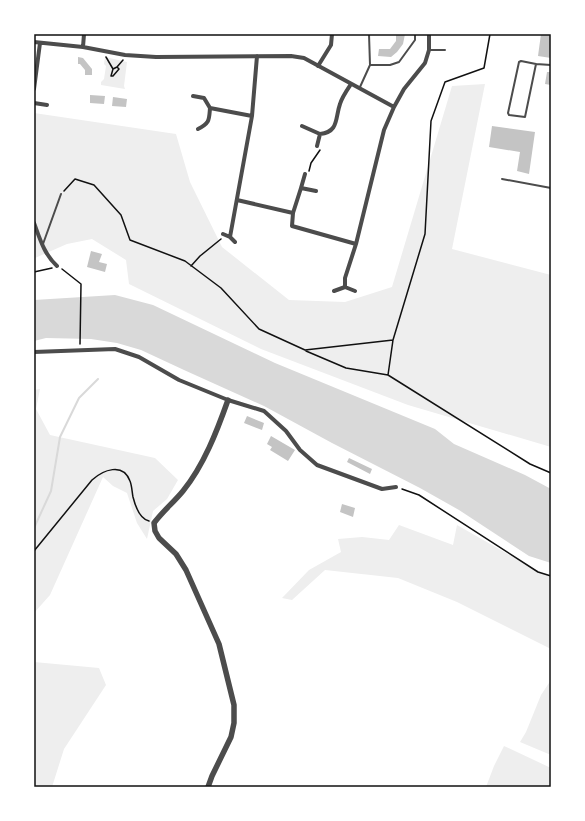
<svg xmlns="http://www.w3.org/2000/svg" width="585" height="821" viewBox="0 0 585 821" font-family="'Golos Text',sans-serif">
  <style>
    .green { fill: #eee }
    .water { fill: #d9d9d9 }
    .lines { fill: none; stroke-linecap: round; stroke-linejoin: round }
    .stream { stroke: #d9d9d9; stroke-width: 2 }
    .building { fill: #c4c4c4 }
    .path { stroke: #111; stroke-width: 1.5 }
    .service { stroke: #4c4c4c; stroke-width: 2 }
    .minor { stroke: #4c4c4c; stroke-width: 4 }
    .tertiary { stroke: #4c4c4c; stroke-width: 5.5 }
    .neatline { fill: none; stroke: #111; stroke-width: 1.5 }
  </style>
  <rect width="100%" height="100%" fill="#fff"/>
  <path class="green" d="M 105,57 L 127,62 L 124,86 L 125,89 L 101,85 L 101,82 L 104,79 L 106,66 L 104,64 Z
    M 485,84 L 452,249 L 551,275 L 551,447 L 408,405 L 261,349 L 129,284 L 126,260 L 92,239 L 67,244 L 35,258 L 34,113 L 176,134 L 190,182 L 222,247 L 289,300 L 345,302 L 392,287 L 452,86 Z
    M 40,389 L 36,409 L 50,435 L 155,458 L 178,480 L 167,499 L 153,511 L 147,539 L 137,523 L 127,493 L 113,486 L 103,477 L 50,595 L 34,613 L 34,390 Z
    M 399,525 L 453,545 L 457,525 L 536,570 L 551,576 L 551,649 L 457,602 L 398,578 L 325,570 L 292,600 L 282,598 L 309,570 L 341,552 L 338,539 L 362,537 L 389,540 Z
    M 34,662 L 99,668 L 106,685 L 64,749 L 52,787 L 34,787 Z
    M 551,680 L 551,755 L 520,742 L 526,732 L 541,695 Z
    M 504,746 L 551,768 L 551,787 L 486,787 L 494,766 Z"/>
  <path class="water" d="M 115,295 L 153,305 L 275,363 L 435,429 L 454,444 L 525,475 L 551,489 L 551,563 L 529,556 L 459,510 L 420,488 L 332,443 L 264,406 L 184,370 L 141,350 L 117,343 L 91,339 L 46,338 L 34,341 L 34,300 Z"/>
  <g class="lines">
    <path class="stream" d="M 34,528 L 51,491 L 60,437 L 79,398 L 98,379"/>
  </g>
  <path class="building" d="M 396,34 L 405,34 L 403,44 L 397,52 L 391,57 L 378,56 L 379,49 L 390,49 L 396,41 Z
    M 541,34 L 551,34 L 551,58 L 538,56 Z
    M 78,57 L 83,58 L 92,69 L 92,75 L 85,75 L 85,70 L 80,64 L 78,64 Z
    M 547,72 L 551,72 L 551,85 L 545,84 Z
    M 90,95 L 105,96 L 104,104 L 90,103 Z
    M 113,97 L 127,99 L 126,107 L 112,106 Z
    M 492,126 L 535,132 L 529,174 L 517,171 L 520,152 L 489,147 Z
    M 91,251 L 102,254 L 99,262 L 107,264 L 105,272 L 87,267 Z
    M 247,416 L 264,423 L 262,430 L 244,423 Z
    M 271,436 L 295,450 L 288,461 L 270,450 L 272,447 L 267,444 Z
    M 349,458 L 372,469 L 370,474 L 347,462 Z
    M 342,504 L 355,508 L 353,517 L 340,512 Z"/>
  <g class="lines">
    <path class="path" d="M 106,57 L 113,69 L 117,67 L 123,60
      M 113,69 L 111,76 L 113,76 L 119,69 L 117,67
      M 309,171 L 311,163 L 320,150
      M 64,191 L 75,179 L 94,185 L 121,215 L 130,240 L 185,261 L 221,288 L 259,329 L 305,350 L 393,340 L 425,234 L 431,121 L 445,82 L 484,68 L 490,34
      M 191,266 L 200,256 L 221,239
      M 62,269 L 81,284 L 80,344
      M 34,272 L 52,268
      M 306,351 L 346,368 L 388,375 L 530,464 L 551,473
      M 388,375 L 393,340
      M 402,489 L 419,495 L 538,572 L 551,576
      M 34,551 L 92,480 C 103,470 123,462 130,481 C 132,486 132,492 133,497 C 135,505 140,519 149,521"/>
    <path class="service" d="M 430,50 L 445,50
      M 536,64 L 525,117 L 509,115 L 508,113 L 519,62 L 521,61 L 536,64 L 551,65
      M 370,65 L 390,65 L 399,62 L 415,40 L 415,34
      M 360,87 L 370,65 L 369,34
      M 502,179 L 551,188
      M 43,244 L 61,194"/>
    <path class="minor" d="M 34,42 L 83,47 L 125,55 L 156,57 L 291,56 L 304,58 L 394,107
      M 83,47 L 84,34
      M 318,66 L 331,45 L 332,34
      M 34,89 L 40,43
      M 193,96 L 204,98 L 210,108 C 209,120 210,123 198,129
      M 34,103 L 47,105
      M 210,108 L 252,116
      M 302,126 L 320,134
      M 317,146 L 320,134 C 339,132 335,118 340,104 C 342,97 347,90 351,84
      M 301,188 L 305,174
      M 237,200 L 293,213 L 292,226 L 356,244
      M 293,213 L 301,188 L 316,191
      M 34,223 C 40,239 44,254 57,266
      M 223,234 L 230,237 L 235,242
      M 230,237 L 252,116 L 257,56
      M 334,291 L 345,287
      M 355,291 L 345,287 L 345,278 L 356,244 L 384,130 L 394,107 L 404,89 L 425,63 L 429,50 L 429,34
      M 34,352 L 115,349 L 139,357 L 179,380 L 228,400 L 264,411 L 286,431 L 300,450 L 317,465 L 382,489 L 396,487"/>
    <path class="tertiary" d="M 208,787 L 212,776 L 231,737 L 234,723 L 234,705 L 219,644 L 186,570 L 176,554 L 159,538 L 155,531 L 154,523 C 163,511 174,502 183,491 C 204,465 217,431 228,400"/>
  </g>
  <rect width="585" height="821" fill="none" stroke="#ffffff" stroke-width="70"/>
  <rect x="35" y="35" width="515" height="751" class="neatline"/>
</svg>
